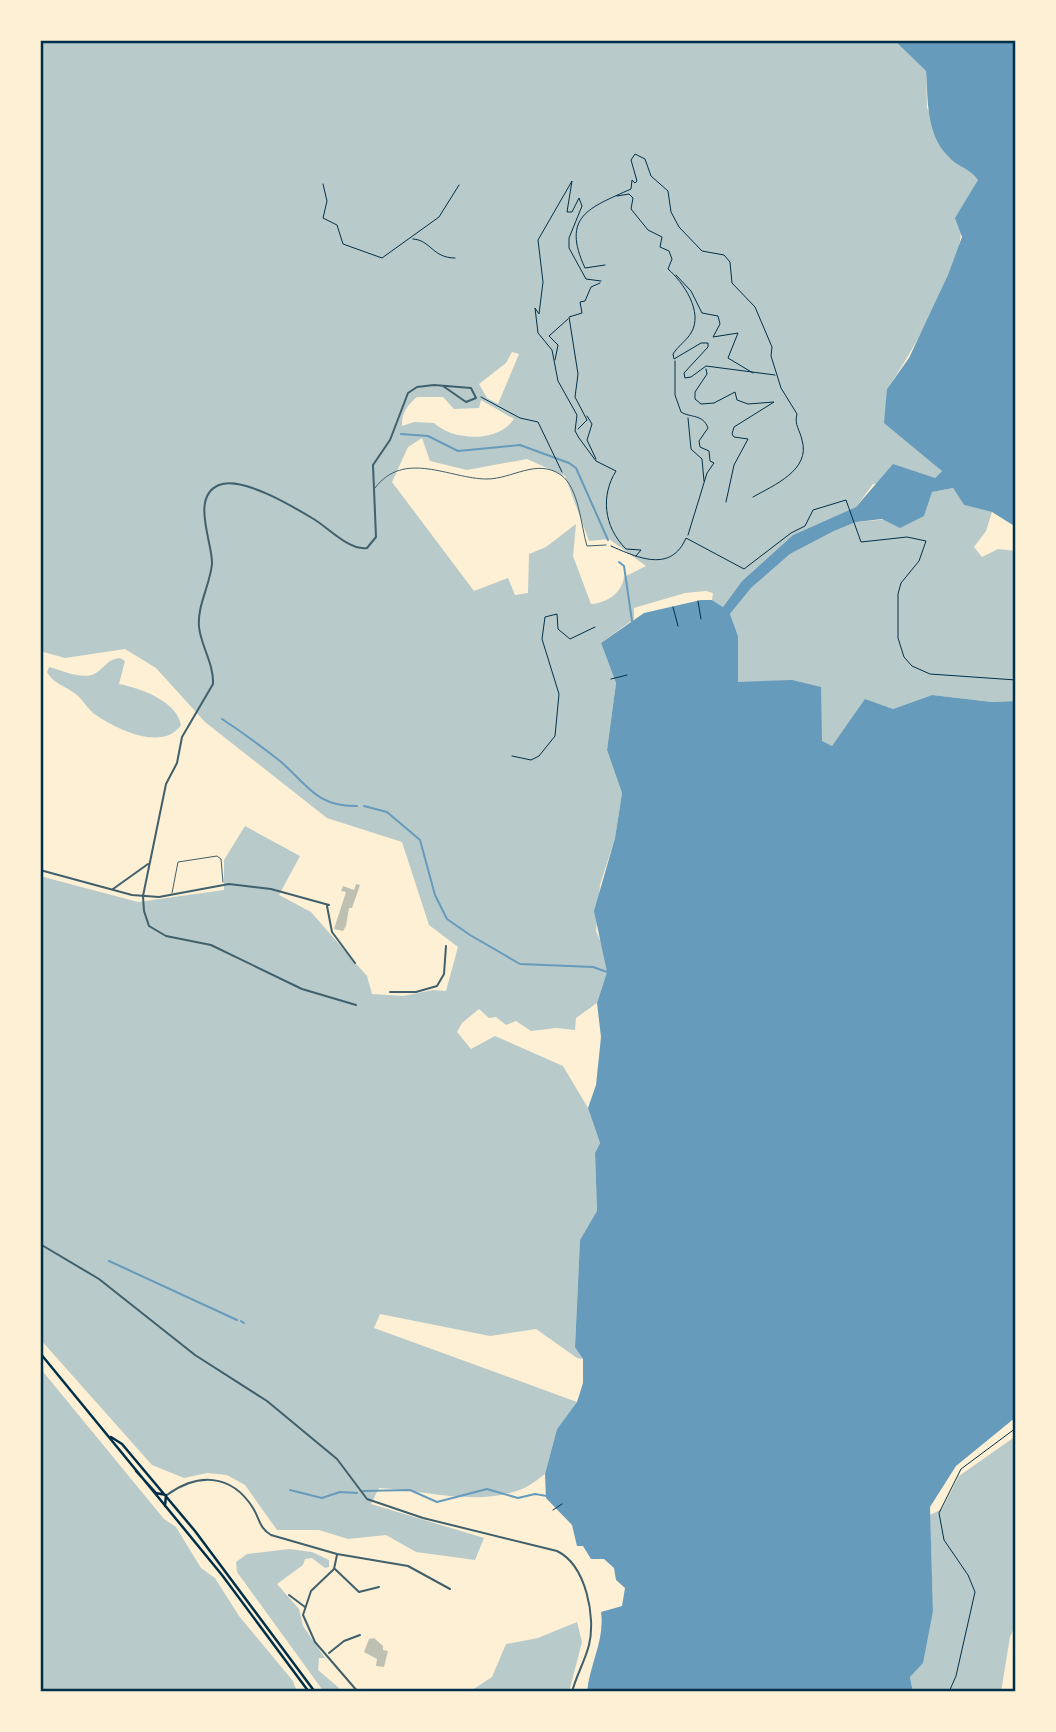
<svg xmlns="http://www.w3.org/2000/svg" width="1056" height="1732" viewBox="0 0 1056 1732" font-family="'Varela Round',sans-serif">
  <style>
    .green { fill: #b9caca; fill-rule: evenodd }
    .water { fill: #669bbc }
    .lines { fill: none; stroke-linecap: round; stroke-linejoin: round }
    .stream { stroke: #669bbc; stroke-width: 2 }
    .building { fill: #bec0b2 }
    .path { stroke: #003049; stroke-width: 1 }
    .service { stroke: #3f606c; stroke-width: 1 }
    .minor { stroke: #3f606c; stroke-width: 2 }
    .secondary { stroke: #003049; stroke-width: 2.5 }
    .neatline { fill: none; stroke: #003049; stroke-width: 2.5 }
  </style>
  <rect width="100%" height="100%" fill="#fdf0d5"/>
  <path class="green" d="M 40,40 L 894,40 L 926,71 L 927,108 L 963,168 L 972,171 L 978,180 C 970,194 964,208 962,225 C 960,234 961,241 958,251 C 940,299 916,347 887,389 L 942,471 L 935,478 L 873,484 L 856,507 L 793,535 L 742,581 L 723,607 L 712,600 L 713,593 L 706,591 L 685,593 L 634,608 L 634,619 L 601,643 L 616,683 L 607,750 L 622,793 L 615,838 L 600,885 L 596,931 L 606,954 L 607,972 L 597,1003 L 576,1018 L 575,1030 L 556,1028 L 531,1031 L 516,1021 L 506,1025 L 496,1017 L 489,1018 L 479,1009 L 462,1023 L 457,1032 L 471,1049 L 495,1036 L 563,1066 L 588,1108 L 600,1143 L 595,1153 L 597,1212 L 580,1240 L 575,1346 L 583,1359 L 577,1358 L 536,1329 L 490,1336 L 380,1314 L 374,1328 L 577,1402 L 557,1429 L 545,1474 C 538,1479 530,1486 522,1489 C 477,1507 425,1490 379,1488 L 371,1504 L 484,1538 L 475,1560 L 416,1552 L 386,1535 L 348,1539 L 319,1530 L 277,1530 L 245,1485 L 227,1475 L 207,1473 L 184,1478 L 152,1465 L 40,1339 L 40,876 L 138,902 L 224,890 L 224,860 L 245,826 L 300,856 L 279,895 L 311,912 L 367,976 L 372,994 L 403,996 L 433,990 L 446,991 L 458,947 L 429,925 L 402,842 L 327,818 L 205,722 L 156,668 L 125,649 L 65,658 L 40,651 ZM 512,352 L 519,354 L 498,404 L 487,398 L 479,384 L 506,363 ZM 417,397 L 443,397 L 454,409 L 479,408 L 481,400 L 514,419 C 498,443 453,441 434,423 L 414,422 L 402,426 C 401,414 408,404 417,397 ZM 422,438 L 430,461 L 467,470 L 527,459 L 565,476 L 589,541 L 609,539 L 646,566 L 624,577 C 622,593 607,603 591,604 L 573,556 L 576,524 L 546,547 L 529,554 L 528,593 L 515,595 L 508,578 L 474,591 L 392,482 L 408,447 Z
    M 953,488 L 964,505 L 992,512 L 986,531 L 974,547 L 982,557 L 998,549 L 1016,551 L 1016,701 L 992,702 L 932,695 L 893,709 L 866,700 L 832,746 L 822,742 L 759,682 L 738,682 L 738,636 L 730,614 L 751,588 L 790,554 L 834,531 L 856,522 L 924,516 L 931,492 Z
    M 120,658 L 125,661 L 119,684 C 140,688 177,701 181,725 C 163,752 116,729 96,715 C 88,710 84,701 77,695 C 67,686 54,685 47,672 L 49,667 C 61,670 84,681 96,673 C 105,667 108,659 120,658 Z
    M 40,1368 L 164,1519 L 176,1527 L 201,1568 L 215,1578 L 239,1616 L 293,1681 L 297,1692 L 40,1692 Z
    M 1016,1436 L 1016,1623 L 1010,1637 L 1001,1692 L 913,1692 L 910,1677 L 933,1611 L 930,1515 L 942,1509 L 959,1476 Z
    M 289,1549 L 312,1552 L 329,1560 L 329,1567 L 325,1568 L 312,1558 L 305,1559 L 303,1565 L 277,1584 L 299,1609 L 303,1626 L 325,1658 L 319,1658 L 318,1670 L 339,1688 L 337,1692 L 324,1692 L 237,1572 L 236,1562 L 247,1554 Z
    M 577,1622 L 582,1642 L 569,1692 L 469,1692 L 492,1677 L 506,1644 L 538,1638 Z"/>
  <path class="water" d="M 894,40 L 1016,40 L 1016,527 L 992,512 L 964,505 L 953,488 L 932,492 L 924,516 L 900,528 L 882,519 L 856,522 L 834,531 L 790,554 L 751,588 L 730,614 L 738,636 L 738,682 L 792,680 L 821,687 L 822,741 L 832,746 L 865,699 L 893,709 L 932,695 L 992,702 L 1016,701 L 1016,1417 L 956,1466 L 930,1507 L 933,1611 L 923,1663 L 910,1677 L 913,1692 L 587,1692 C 590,1663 605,1640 601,1612 L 622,1606 L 625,1588 L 616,1580 L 614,1568 L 604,1559 L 591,1559 L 583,1546 L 577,1546 L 572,1525 L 546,1498 L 545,1474 L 557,1429 L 577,1402 L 583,1383 L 583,1359 L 575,1347 L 580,1240 L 597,1211 L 595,1153 L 600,1143 L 588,1108 L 596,1085 L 601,1037 L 597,1003 L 607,972 L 594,911 L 615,838 L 622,793 L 607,750 L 616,683 L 601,643 L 644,613 L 701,600 L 712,600 L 723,607 L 742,581 L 793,535 L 856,507 L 893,464 L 935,478 L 942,471 L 884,423 L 887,389 L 909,358 L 948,275 L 962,237 L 955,218 L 978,180 C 970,168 957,167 948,156 C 926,134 928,99 926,71 Z"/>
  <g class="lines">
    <path class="stream" d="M 401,434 L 428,436 L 458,451 L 520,445 L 569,463 L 576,468 L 608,540
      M 619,562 L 624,566 L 632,621
      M 222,719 C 242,732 261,746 280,761 C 307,784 316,807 357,806
      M 364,806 L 387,812 L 420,840 L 435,895 L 447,919 L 470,935 L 520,964 L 593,967 L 607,972
      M 109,1261 L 237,1320
      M 241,1321 L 244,1323
      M 290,1490 L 322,1498 L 340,1492 L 357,1493
      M 363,1491 L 410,1490 L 437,1502 L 487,1489 L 518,1498 L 535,1494 L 547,1496"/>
  </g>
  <path class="building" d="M 356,884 L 360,885 L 352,908 L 349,908 L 346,926 L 343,931 L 334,929 L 346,892 L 341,891 L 343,886 L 354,890 Z
    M 374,1638 L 383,1646 L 383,1650 L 388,1651 L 384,1667 L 376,1666 L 377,1659 L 364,1652 L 369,1639 Z"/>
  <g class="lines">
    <path class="path" d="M 323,184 L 327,201 L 323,218 L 337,225 L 343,244 L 382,258 L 439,217 L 459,185
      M 617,196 L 629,194 L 633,198 L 631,209 L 648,230 L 662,237 L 660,247 L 669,251 L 672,259 L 668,269 C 683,282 704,312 691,333 C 687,340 678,346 673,354 L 674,359 L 701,343 L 708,343 L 708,347 L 684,373 L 685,378 L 691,377 L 706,366 L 775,375
      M 413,239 C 431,240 432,258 455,258
      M 605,265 L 585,268 C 561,216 589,208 631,189 L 632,180 L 635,183 L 637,181 L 631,160 L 635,154 L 645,159 L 651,176 L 668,191 L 671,212 L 679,227 L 702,251 L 724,255 L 730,262 L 732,283 L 755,307 L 772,347 L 771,356 L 781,388 L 797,414 C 794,425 800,430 802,440 C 811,470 774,485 753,497
      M 676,275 L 691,291 L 702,313 L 718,316 L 720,324 L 713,337 L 738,333 L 728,358 L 753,373
      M 601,281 L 586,279 L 569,248 L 569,238 L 582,206 L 579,198 L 572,212 L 567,212 L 572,181 L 538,240 L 543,282 L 539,314 L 535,308 L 538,333 L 552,350 L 558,381 L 577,415 L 575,431 L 579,438 L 596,461 L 616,471 C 601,495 603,526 626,549 L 641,550 L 636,556
      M 555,360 L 558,345 L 549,336 L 568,319
      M 675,361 L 675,395 L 681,412 C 691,418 703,414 708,428 L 699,441 L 700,447 L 709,451 L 710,461 L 714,463 L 707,473 L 688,535
      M 706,369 L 707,374 L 695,392 L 695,399 L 701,404 L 714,403 L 735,392 L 737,400 L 748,404 L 774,402 L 734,427 L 732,434 L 734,437 L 748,439 L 734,465 L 726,502
      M 481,397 L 520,418 L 538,422 L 562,472
      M 587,416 L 592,424 L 587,440 L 596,459
      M 688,418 L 691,449 L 702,459 L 704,481
      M 578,429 L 587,420 L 575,397 L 578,374 L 569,317 L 582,313 L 580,302 L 585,301 L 591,287 L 600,283
      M 611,546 C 638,558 671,573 686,538 L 744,569 L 791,533 L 805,526 L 813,510 L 846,500 L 861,542 L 907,537 L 926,541 L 919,561 L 901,583 L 898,594 L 898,638 L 904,657 L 912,666 L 930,674 L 1016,680
      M 698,601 L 701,619
      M 673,607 L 678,626
      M 611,679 L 627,675
      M 512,756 L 531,760 L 539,756 L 555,736 L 559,694 L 542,639 L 545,617 L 557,614 L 558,629 L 570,639 L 595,627
      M 553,1510 L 562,1504
      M 949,1692 L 956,1676 L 975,1592 L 968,1575 L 944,1540 L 939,1513 L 961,1469 L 1016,1428"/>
    <path class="service" d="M 375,488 C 404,449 450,479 487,479 C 512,479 537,458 561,475 C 579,488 581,526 587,546 L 606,545
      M 172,893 L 178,862 L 217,856 L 221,859 L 223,882"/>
    <path class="minor" d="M 40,870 L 132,895 L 159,897 L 229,884 L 271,889 L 329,905
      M 113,889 L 148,864
      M 327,906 L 332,932 L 355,963
      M 390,992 L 416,992 L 437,986 L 444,974 L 446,946
      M 356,1005 L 302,989 L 211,945 L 166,936 L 149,926 L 144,911 L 143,896 L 166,784 L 177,763 L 182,737 L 213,684 C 214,664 201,646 199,627 C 197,606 210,585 212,564 C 213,543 190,497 219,485 C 242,476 292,506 312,518 C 328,527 349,551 367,548 L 376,537 L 373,465 L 390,440 L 408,393 L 417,387 L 434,385 L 471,388 L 476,398 L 466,402 L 443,386
      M 40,1244 L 99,1279 L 195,1355 L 267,1401 L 337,1459 L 367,1499 L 423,1518 L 557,1551 C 586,1565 596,1617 589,1645 C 585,1661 576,1676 572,1692
      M 167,1495 C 197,1473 231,1473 253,1508 C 260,1519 259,1528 271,1535 L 337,1554 L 408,1566 L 450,1589
      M 337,1555 L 334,1569 L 311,1591 L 303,1615 L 315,1642 L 358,1692
      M 335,1569 L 359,1592 L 379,1587
      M 289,1595 L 305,1607
      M 329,1653 L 344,1641 L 360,1635"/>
    <path class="secondary" d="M 40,1353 L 222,1575 L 309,1692
      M 111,1437 L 122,1444 L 195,1531 L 315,1692
      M 136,1471 L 156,1493 L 166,1495 L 165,1506"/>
  </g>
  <rect width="1056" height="1732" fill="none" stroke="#fdf0d5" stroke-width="84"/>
  <rect x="42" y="42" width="972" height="1648" class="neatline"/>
</svg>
